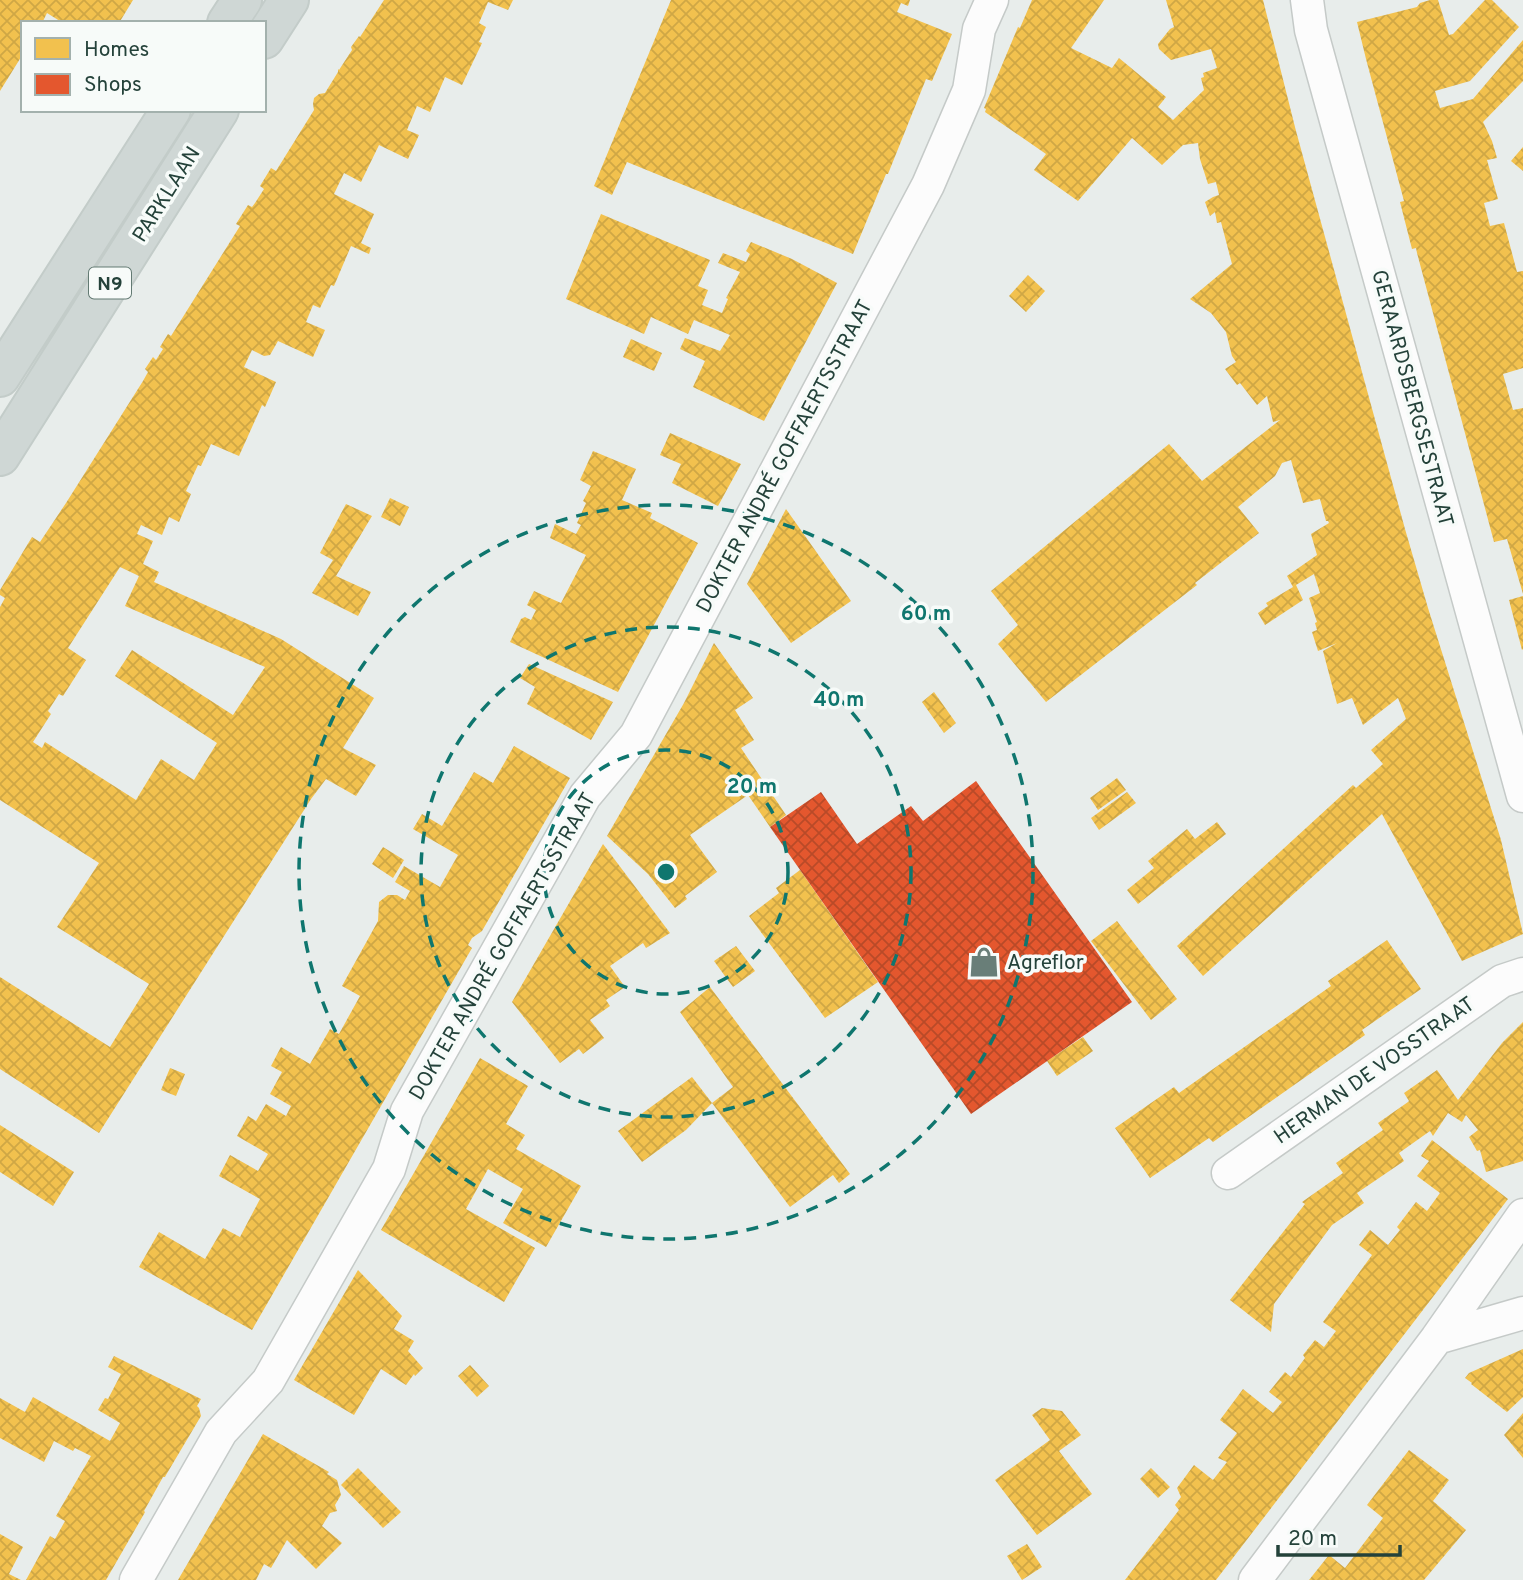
<svg xmlns="http://www.w3.org/2000/svg" width="1523" height="1580" viewBox="0 0 1523 1580" font-family="Overpass,sans-serif">
  <style>
    .homes { fill: url(#homes-cross-hatch); fill-rule: evenodd }
    .shops { fill: url(#shops-cross-hatch) }
    .lines { fill: none; stroke-linecap: round; stroke-linejoin: round }
    .street-casing { stroke: #c5cac8; stroke-width: 35 }
    .primary-casing { stroke: #c3ccc9; stroke-width: 42 }
    .street { stroke: #fcfcfc; stroke-width: 32 }
    .primary { stroke: #cfd7d5; stroke-width: 38 }
    .ring { fill: none; stroke: #0f766e; stroke-width: 3.5; stroke-dasharray: 12 9 }
    .labels { text-anchor: middle; stroke-width: 7; stroke-linejoin: round; paint-order: stroke }
    .shield { fill: #f7fbf9; stroke: #637a73; stroke-width: 2 }
    .shield-label { font-size: 19px; font-weight: bold; fill: #24423a }
    .street-label { font-size: 21px; fill: #24423a; stroke: #f7fbf9 }
    .poi-label { font-size: 21px; fill: #24423a; stroke: #f7fbf9; text-anchor: start }
    .centre { fill: #0f766e; stroke: #f7fbf9; stroke-width: 3.5 }
    .ring-label { font-size: 21px; text-anchor: middle; font-weight: bold; fill: #0f766e; stroke: #f7fbf9; stroke-width: 7; stroke-linejoin: round; paint-order: stroke }
  </style>
  <defs>
    <pattern id="homes-cross-hatch" width="8" height="8" patternUnits="userSpaceOnUse" patternTransform="scale(1.75)"><rect width="8" height="8" fill="#f2c14e"/><path d="M0 0l8 8M0 8l8-8" fill="none" stroke="#cfa745"/></pattern>
    <pattern id="shops-cross-hatch" width="8" height="8" patternUnits="userSpaceOnUse" patternTransform="scale(1.75)"><rect width="8" height="8" fill="#e4572e"/><path d="M0 0l8 8M0 8l8-8" fill="none" stroke="#b94a28"/></pattern>
  </defs>
  <rect width="100%" height="100%" fill="#e8edeb"/>
  <path class="homes" d="M 0,0 L 133,0 L 119,23 L 63,23 L 47,13 L 42,23 L 23,23 L 23,54 L 0,91 Z
    M 384,0 L 513,0 L 508,10 L 488,2 L 479,23 L 486,27 L 479,42 L 482,43 L 462,85 L 445,77 L 430,112 L 417,106 L 407,130 L 419,135 L 408,159 L 379,145 L 361,182 L 344,173 L 334,194 L 374,214 L 361,243 L 371,248 L 369,254 L 351,246 L 334,286 L 331,285 L 320,308 L 313,305 L 306,322 L 325,330 L 313,357 L 278,341 L 270,355 L 264,356 L 252,350 L 244,367 L 276,382 L 265,407 L 262,405 L 239,456 L 211,444 L 201,466 L 198,465 L 186,491 L 191,494 L 179,522 L 169,517 L 162,535 L 141,525 L 137,534 L 153,541 L 143,564 L 159,572 L 154,582 L 281,639 L 374,698 L 343,748 L 376,765 L 356,796 L 326,779 L 311,799 L 99,1133 L 0,1069 L 0,977 L 110,1047 L 149,984 L 57,927 L 99,863 L 0,800 L 0,607 L 5,598 L 0,595 L 0,590 L 32,537 L 40,542 L 66,503 L 143,381 L 148,372 L 145,369 L 153,357 L 156,360 L 163,349 L 160,347 L 168,334 L 171,336 L 240,226 L 236,224 L 248,205 L 252,207 L 255,203 L 264,189 L 260,186 L 271,168 L 276,171 L 314,110 L 313,104 L 314,98 L 319,94 L 325,93 L 338,72 L 338,69 L 339,70 L 352,50 L 351,47 L 359,36 L 360,37 ZM 120,567 L 139,576 L 125,606 L 265,667 L 233,715 L 132,650 L 115,676 L 217,743 L 194,780 L 161,759 L 136,800 L 45,742 L 42,748 L 33,742 L 51,714 L 48,711 L 59,694 L 63,696 L 86,660 L 68,648 Z
    M 671,0 L 910,0 L 908,6 L 901,3 L 897,12 L 952,34 L 932,81 L 926,79 L 888,174 L 886,174 L 853,254 L 627,162 L 612,195 L 594,186 Z
    M 1032,0 L 1104,0 L 1071,48 L 1112,68 L 1119,58 L 1166,97 L 1158,107 L 1173,120 L 1204,90 L 1201,78 L 1204,77 L 1203,73 L 1217,68 L 1211,49 L 1171,60 L 1159,49 L 1158,44 L 1170,29 L 1174,27 L 1166,0 L 1263,0 L 1296,131 L 1405,529 L 1428,608 L 1501,840 L 1523,934 L 1462,961 L 1382,814 L 1203,976 L 1177,946 L 1353,785 L 1356,788 L 1383,764 L 1371,750 L 1406,719 L 1398,698 L 1363,725 L 1352,698 L 1337,704 L 1323,651 L 1337,643 L 1318,651 L 1312,632 L 1317,630 L 1315,623 L 1317,622 L 1309,598 L 1320,593 L 1314,574 L 1296,585 L 1303,600 L 1265,625 L 1258,613 L 1268,606 L 1266,603 L 1293,587 L 1287,576 L 1317,555 L 1311,534 L 1329,523 L 1328,521 L 1326,521 L 1320,499 L 1303,503 L 1291,460 L 1282,463 L 1275,476 L 1238,507 L 1259,533 L 1195,583 L 1197,585 L 1046,702 L 998,644 L 1018,625 L 991,591 L 1169,444 L 1202,481 L 1280,420 L 1273,422 L 1267,396 L 1257,405 L 1240,383 L 1237,385 L 1225,369 L 1236,362 L 1232,356 L 1226,332 L 1211,313 L 1190,299 L 1232,264 L 1221,222 L 1217,223 L 1215,212 L 1210,216 L 1205,202 L 1213,197 L 1219,195 L 1216,182 L 1208,184 L 1200,159 L 1198,143 L 1183,145 L 1162,165 L 1132,138 L 1078,201 L 1034,170 L 1046,154 L 985,112 L 986,109 L 984,108 L 1018,27 L 1020,28 Z
    M 1430,0 L 1438,0 L 1449,35 L 1453,34 L 1485,0 L 1492,0 L 1519,27 L 1470,81 L 1435,91 L 1440,108 L 1473,99 L 1523,40 L 1523,81 L 1483,122 L 1492,141 L 1497,158 L 1487,160 L 1498,199 L 1484,203 L 1490,226 L 1504,223 L 1517,272 L 1523,271 L 1523,368 L 1503,374 L 1513,410 L 1523,408 L 1523,594 L 1507,539 L 1494,542 L 1417,253 L 1416,248 L 1412,249 L 1400,202 L 1404,201 L 1366,59 L 1357,22 L 1417,7 L 1420,3 Z
    M 1523,147 L 1523,171 L 1511,161 Z
    M 601,214 L 710,260 L 698,286 L 708,290 L 702,305 L 722,313 L 728,299 L 726,298 L 740,272 L 718,263 L 723,253 L 746,262 L 750,254 L 746,251 L 751,242 L 792,259 L 837,283 L 764,421 L 693,387 L 705,361 L 680,349 L 685,338 L 720,351 L 730,335 L 694,320 L 688,334 L 651,317 L 644,334 L 566,299 Z
    M 1028,275 L 1045,291 L 1026,312 L 1009,296 Z
    M 631,339 L 662,353 L 654,371 L 623,357 Z
    M 670,433 L 741,464 L 718,506 L 672,483 L 681,464 L 660,455 Z
    M 593,451 L 636,469 L 622,500 L 652,513 L 650,518 L 698,543 L 618,692 L 510,642 L 521,619 L 525,617 L 531,620 L 536,610 L 527,605 L 534,591 L 561,603 L 586,555 L 550,538 L 555,524 L 576,534 L 581,525 L 577,523 L 586,503 L 583,501 L 591,486 L 580,480 Z
    M 390,498 L 409,507 L 400,526 L 381,517 Z
    M 346,504 L 372,516 L 336,576 L 371,592 L 358,616 L 312,593 L 333,560 L 320,553 Z
    M 786,509 L 851,601 L 791,643 L 747,584 Z
    M 1523,596 L 1523,649 L 1522,650 L 1509,600 Z
    M 714,643 L 753,698 L 735,710 L 754,740 L 741,748 L 786,815 L 770,827 L 748,795 L 690,835 L 717,872 L 685,896 L 687,899 L 675,908 L 648,874 L 607,836 L 684,703 Z
    M 529,664 L 613,702 L 591,740 L 527,704 L 535,687 L 520,678 Z
    M 934,692 L 956,723 L 944,733 L 922,702 Z
    M 514,746 L 570,778 L 482,931 L 472,938 L 468,945 L 472,948 L 252,1330 L 139,1267 L 159,1232 L 205,1259 L 223,1228 L 240,1237 L 260,1199 L 219,1176 L 230,1155 L 258,1171 L 268,1154 L 237,1136 L 248,1116 L 256,1121 L 266,1104 L 286,1116 L 291,1106 L 270,1094 L 282,1072 L 271,1066 L 281,1047 L 310,1064 L 330,1029 L 339,1034 L 360,996 L 342,986 L 378,921 L 379,902 L 388,895 L 397,895 L 405,900 L 410,891 L 395,882 L 404,866 L 440,887 L 458,855 L 413,829 L 422,814 L 442,826 L 474,772 L 493,783 Z
    M 1117,778 L 1126,790 L 1098,810 L 1090,798 Z
    M 1127,792 L 1136,803 L 1099,830 L 1091,818 Z
    M 1217,822 L 1226,834 L 1138,904 L 1127,890 L 1154,868 L 1148,861 L 1187,829 L 1195,839 Z
    M 603,844 L 670,933 L 646,948 L 643,943 L 610,966 L 625,987 L 606,1000 L 610,1006 L 590,1020 L 604,1038 L 583,1054 L 579,1049 L 560,1063 L 512,1002 Z
    M 383,847 L 404,860 L 393,878 L 372,864 Z
    M 800,870 L 878,982 L 825,1018 L 749,916 L 779,893 L 776,888 Z
    M 1117,921 L 1177,999 L 1151,1020 L 1091,941 Z
    M 1387,940 L 1421,989 L 1362,1030 L 1365,1035 L 1213,1142 L 1209,1138 L 1150,1178 L 1115,1128 L 1174,1087 L 1179,1093 L 1331,986 L 1328,981 Z
    M 736,946 L 755,971 L 733,987 L 714,961 Z
    M 710,987 L 850,1174 L 839,1183 L 833,1175 L 790,1207 L 712,1103 L 686,1130 L 642,1162 L 618,1131 L 692,1077 L 712,1103 L 733,1087 L 680,1012 Z
    M 1523,1022 L 1523,1161 L 1486,1172 L 1480,1150 L 1477,1151 L 1469,1137 L 1478,1130 L 1466,1115 L 1462,1122 L 1448,1113 L 1433,1136 L 1430,1131 L 1399,1153 L 1404,1161 L 1357,1193 L 1364,1203 L 1332,1225 L 1274,1304 L 1271,1332 L 1230,1300 L 1305,1204 L 1302,1202 L 1343,1173 L 1336,1163 L 1383,1130 L 1378,1123 L 1408,1102 L 1409,1101 L 1404,1093 L 1437,1070 L 1458,1100 L 1502,1043 Z
    M 1083,1037 L 1093,1051 L 1057,1076 L 1047,1061 Z
    M 480,1058 L 528,1086 L 506,1124 L 525,1135 L 516,1149 L 581,1186 L 546,1247 L 503,1223 L 523,1189 L 488,1169 L 466,1209 L 535,1248 L 504,1302 L 381,1230 Z
    M 170,1068 L 185,1074 L 176,1096 L 161,1090 Z
    M 0,1125 L 74,1172 L 53,1206 L 0,1172 Z
    M 1432,1140 L 1508,1199 L 1216,1580 L 1125,1580 L 1179,1510 L 1175,1505 L 1181,1497 L 1177,1488 L 1194,1465 L 1213,1480 L 1227,1462 L 1218,1458 L 1237,1433 L 1220,1420 L 1243,1389 L 1273,1413 L 1282,1402 L 1269,1392 L 1285,1372 L 1291,1377 L 1305,1358 L 1303,1355 L 1315,1340 L 1324,1347 L 1336,1331 L 1323,1322 L 1372,1255 L 1359,1245 L 1370,1230 L 1388,1245 L 1400,1230 L 1397,1227 L 1416,1202 L 1427,1211 L 1440,1193 L 1417,1176 L 1429,1161 L 1421,1156 Z
    M 358,1270 L 402,1316 L 394,1329 L 414,1341 L 408,1351 L 423,1368 L 415,1376 L 414,1374 L 406,1385 L 381,1369 L 354,1415 L 294,1380 Z
    M 1523,1349 L 1523,1397 L 1507,1412 L 1471,1384 L 1472,1383 L 1465,1378 L 1469,1373 Z
    M 114,1356 L 201,1399 L 197,1406 L 199,1408 L 201,1416 L 166,1475 L 165,1477 L 163,1477 L 144,1511 L 145,1512 L 144,1514 L 106,1580 L 26,1580 L 50,1536 L 55,1539 L 65,1521 L 56,1516 L 91,1456 L 75,1448 L 73,1451 L 54,1441 L 44,1462 L 0,1438 L 0,1398 L 25,1412 L 33,1397 L 110,1441 L 120,1423 L 98,1410 L 105,1398 L 108,1399 L 121,1374 L 108,1367 Z
    M 470,1365 L 489,1386 L 477,1397 L 458,1376 Z
    M 1042,1408 L 1062,1411 L 1081,1435 L 1059,1451 L 1092,1494 L 1037,1535 L 995,1480 L 1050,1440 L 1032,1415 Z
    M 1523,1413 L 1523,1458 L 1504,1435 Z
    M 263,1434 L 329,1472 L 327,1474 L 337,1480 L 341,1495 L 335,1505 L 337,1511 L 330,1513 L 322,1526 L 342,1543 L 316,1569 L 287,1540 L 271,1568 L 264,1564 L 256,1580 L 178,1580 Z
    M 1409,1450 L 1449,1480 L 1433,1501 L 1466,1530 L 1424,1580 L 1309,1580 L 1329,1555 L 1345,1568 L 1383,1518 L 1367,1505 Z
    M 358,1468 L 401,1512 L 383,1528 L 341,1485 Z
    M 1151,1468 L 1170,1487 L 1158,1498 L 1140,1479 Z
    M 0,1534 L 23,1547 L 9,1574 L 21,1580 L 0,1580 Z
    M 1027,1544 L 1042,1567 L 1022,1580 L 1007,1556 Z"/>
  <path class="shops" d="M 976,781 L 1132,1002 L 971,1114 L 770,827 L 821,792 L 857,844 L 911,806 L 923,821 Z"/>
  <g class="lines">
    <g class="street-casing">
      <path id="street" d="M 1307,0 L 1311,30 L 1523,796
        M 1228,1173 L 1502,981 L 1523,974
        M 1437,1338 L 1523,1215
        M 136,1580 L 221,1432 L 268,1381 L 389,1169 L 407,1111 L 585,796 L 636,735 L 928,185 L 969,90 L 979,29 L 992,0
        M 1255,1580 L 1437,1338 L 1523,1313"/>
    </g>
    <g class="primary-casing">
      <path id="primary" d="M 227,23 L 242,0
        M 264,39 L 289,0
        M 0,377 L 171,110
        M 0,456 L 219,110"/>
    </g>
    <use href="#street" class="street"/>
    <use href="#primary" class="primary"/>
  </g>
  <g class="ring">
    <circle cx="666" cy="872" r="122"/>
    <circle cx="666" cy="872" r="245"/>
    <circle cx="666" cy="872" r="367"/>
  </g>
  <defs>
    <g id="shop-bare" transform="scale(2.415)"><path d="M-5-2.5h2.3a2.7 3.5 0 0 1 5.4 0H5L5.5 6h-11ZM-1.5-2.5h3a1.5 2.3 0 0 0-3 0Z" fill="#697e78" stroke="#f7fbf9" stroke-width="2.5" paint-order="stroke"/></g>
  </defs>
  <g fill-rule="evenodd">
    <use href="#shop-bare" x="984" y="962"/>
  </g>
  <g class="labels">
    <rect class="shield" x="89" y="267.5" width="42" height="31" rx="5"/>
    <g class="shield-label">
      <text x="110" y="290">N9</text>
    </g>
    <g class="street-label">
      <text transform="translate(166 194) rotate(-58)" y="7">PARKLAAN</text>
      <text transform="translate(1413 398) rotate(75)" y="7">GERAARDSBERGSESTRAAT</text>
      <text transform="translate(784 456) rotate(-62)" y="7">DOKTER ANDRÉ GOFFAERTSSTRAAT</text>
      <text transform="translate(502 946) rotate(-60)" y="7">DOKTER ANDRÉ GOFFAERTSSTRAAT</text>
      <text transform="translate(1374 1070) rotate(-35)" y="7">HERMAN DE VOSSTRAAT</text>
    </g>
    <g class="poi-label">
      <text x="1007" y="969">Agreflor</text>
    </g>
  </g>
  <circle cx="666" cy="872" r="10" class="centre"/>
  <g class="ring-label">
    <text x="926" y="620">60 m</text>
    <text x="839" y="706">40 m</text>
    <text x="752" y="793">20 m</text>
  </g>
  <rect x="21" y="21" width="245" height="91" fill="#f7fbf9" stroke="#a3b1ad" stroke-width="2"/>
  <rect x="35" y="38" width="35" height="21" fill="#f2c14e" stroke="#a3b1ad" stroke-width="2"/>
  <text x="84" y="56" font-size="21" fill="#24423a">Homes</text>
  <rect x="35" y="74" width="35" height="21" fill="#e4572e" stroke="#a3b1ad" stroke-width="2"/>
  <text x="84" y="91" font-size="21" fill="#24423a">Shops</text>
  <path d="M1278 1545v10h122v-10" fill="none" stroke="#24423a" stroke-width="3.5"/>
  <text x="1288" y="1545" font-size="21" fill="#24423a" stroke="#f7fbf9" stroke-width="5" paint-order="stroke">20 m</text>
</svg>
